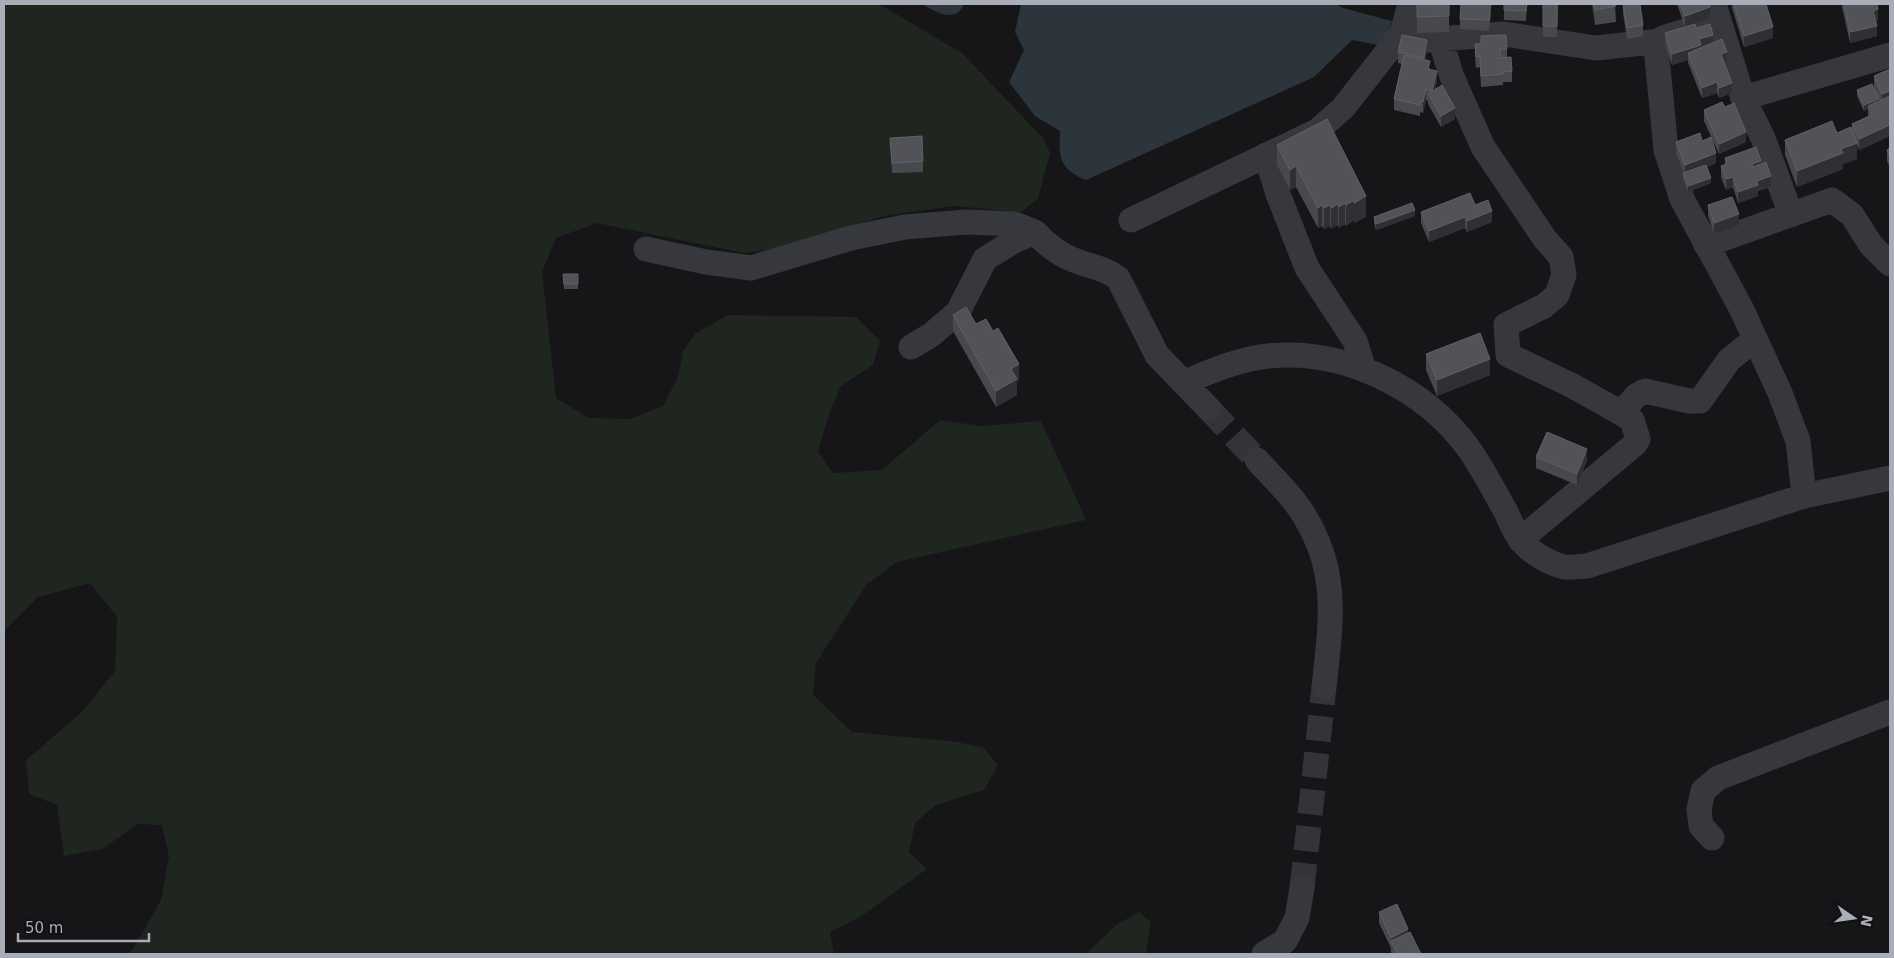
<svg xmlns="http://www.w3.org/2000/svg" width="1894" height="958" viewBox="0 0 1894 958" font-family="'DejaVu Sans',sans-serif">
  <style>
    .green { fill: #1e261f }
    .water { fill: #2c353c }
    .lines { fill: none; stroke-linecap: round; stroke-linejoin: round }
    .minor-tunnel { stroke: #333438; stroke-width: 25; stroke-dasharray: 25 12; stroke-linecap: butt }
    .minor { stroke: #37383d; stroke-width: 25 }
    .wall { fill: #47494d }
    .shaded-wall { fill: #2f3033 }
    .building { fill: #525359; stroke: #5f6168 }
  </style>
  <rect width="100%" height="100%" fill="#161618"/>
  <path class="green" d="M 4,4 L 879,4 L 962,53 L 1044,139 L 1050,153 L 1038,199 L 1021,212 L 954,206 L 883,216 L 790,247 L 744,253 L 597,223 L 556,238 L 542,272 L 556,398 L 589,418 L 630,419 L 663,406 L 678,377 L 683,351 L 695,334 L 728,315 L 856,317 L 880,341 L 873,365 L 841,386 L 829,414 L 818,452 L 833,473 L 882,470 L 940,420 L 981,426 L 1041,421 L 1086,520 L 897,562 L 867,584 L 816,663 L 813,695 L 852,732 L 950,741 L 983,747 L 998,765 L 984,790 L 936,805 L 915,823 L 909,852 L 927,869 L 860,917 L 830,932 L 834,954 L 127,954 L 133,949 L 161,900 L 169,857 L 162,825 L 138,824 L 102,849 L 64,856 L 57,805 L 29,794 L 26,760 L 82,712 L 115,671 L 117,617 L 90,583 L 38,597 L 4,631 Z
    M 1139,912 L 1151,922 L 1146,954 L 1086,954 L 1116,925 Z"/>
  <path class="water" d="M 922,4 L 964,4 C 955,25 935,11 922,4 Z
    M 1021,4 L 1336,4 L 1343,8 L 1392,21 L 1383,46 L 1352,40 L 1314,77 L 1086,180 C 1059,168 1059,159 1060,131 L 1035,116 L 1009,82 L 1024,50 L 1015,32 Z"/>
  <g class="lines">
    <path class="minor-tunnel" d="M 1209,409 L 1257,460
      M 1302,888 L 1324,687"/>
    <path class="minor" d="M 1714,4 L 1743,98 L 1890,55
      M 1402,33 L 1425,40 L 1504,34 L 1596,48 L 1652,42 L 1656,47 L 1666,150 L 1682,199 L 1741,308 L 1780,393 L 1798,441 L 1804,496
      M 1663,38 L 1718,21
      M 1440,39 L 1452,77 L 1483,147 L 1545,239 L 1561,257 L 1564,275 L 1557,295 L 1544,306 L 1506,325 L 1508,355 L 1571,385 L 1621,413 L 1632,420 L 1638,439 L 1635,444 L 1520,540
      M 1743,98 L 1763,138 L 1791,215
      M 1266,155 L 1278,194 L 1307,268 L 1355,341 L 1364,369
      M 1131,220 L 1317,131 L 1343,108 L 1402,33 L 1410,4
      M 1706,245 L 1832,200 L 1852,215 L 1871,245 L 1890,264
      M 646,249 L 706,262 L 751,268 L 851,238 L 905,227 L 966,222 L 1015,224 L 1035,232
      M 911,347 L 931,335 L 958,312 L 985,259 L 1014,241 L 1035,232 C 1045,243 1060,255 1074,260 C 1090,267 1103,267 1118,278 L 1157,355 L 1209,409
      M 1185,382 C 1212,371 1239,359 1268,356 C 1344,348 1425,388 1469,449 C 1483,469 1494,491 1506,512 C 1510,521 1514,531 1520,539 C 1529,552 1549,563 1564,567 C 1571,568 1580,566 1587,566 L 1804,496 L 1890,478
      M 1621,413 L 1636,396 L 1645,391 L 1689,401 L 1700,401 L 1729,360 L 1755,339
      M 1257,460 C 1272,477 1290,493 1302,512 C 1340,571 1331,621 1324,687
      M 1712,838 L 1701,826 L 1699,809 L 1703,791 L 1718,778 L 1890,712
      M 1264,954 L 1285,941 L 1297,918 L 1302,888"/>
  </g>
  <path class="wall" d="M 1417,4 L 1449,4 L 1449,32 L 1417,33 Z
    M 1504,4 L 1527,4 L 1526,21 L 1504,20 Z
    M 1543,4 L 1558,4 L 1557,37 L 1543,37 Z
    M 1592,4 L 1640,4 L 1643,25 L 1643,36 L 1627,39 L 1623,13 L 1623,4 L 1615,5 L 1616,22 L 1595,25 Z
    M 1677,4 L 1709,4 L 1710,18 L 1685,27 Z
    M 1732,4 L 1766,4 L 1773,38 L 1744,47 L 1732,8 Z
    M 1842,4 L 1877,4 L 1878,20 L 1875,21 L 1877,36 L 1850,43 L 1842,7 Z
    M 1491,13 L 1489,31 L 1460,29 L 1460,19 Z
    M 1696,28 L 1713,43 L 1727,63 L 1725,64 L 1732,93 L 1719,98 L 1717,93 L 1702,98 L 1688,63 L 1688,60 L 1672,65 L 1665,44 L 1665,33 Z
    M 1481,36 L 1507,49 L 1507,57 L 1512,71 L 1512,82 L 1503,82 L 1503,85 L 1481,87 L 1480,67 L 1476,68 L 1475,55 L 1475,44 L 1481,44 Z
    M 1427,51 L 1425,60 L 1437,82 L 1435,90 L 1455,119 L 1441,127 L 1428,104 L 1428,101 L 1426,100 L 1423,113 L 1420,112 L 1420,116 L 1394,110 L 1394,99 L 1402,64 L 1398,63 L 1398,52 Z
    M 1890,69 L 1890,136 L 1859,150 L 1857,145 L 1857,159 L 1843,164 L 1843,169 L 1797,187 L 1785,155 L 1785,140 L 1837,133 L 1852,129 L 1852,124 L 1868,116 L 1868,109 L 1864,111 L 1857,96 L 1857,90 L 1879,101 L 1880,101 L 1874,87 L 1874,76 Z
    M 1725,107 L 1746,142 L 1719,154 L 1704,121 L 1704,110 Z
    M 1327,119 L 1366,217 L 1354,223 L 1354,220 L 1346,226 L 1345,224 L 1339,228 L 1338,225 L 1331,229 L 1330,226 L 1324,229 L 1322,226 L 1318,228 L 1296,187 L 1290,190 L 1277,165 L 1277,145 Z
    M 890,138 L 923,161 L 923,172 L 892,173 Z
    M 1702,141 L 1716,163 L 1707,167 L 1711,183 L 1688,192 L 1683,179 L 1683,173 L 1684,173 L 1676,153 L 1676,142 Z
    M 1890,148 L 1890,167 L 1887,161 L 1887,150 Z
    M 1725,158 L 1761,164 L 1771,187 L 1758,191 L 1758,196 L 1738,203 L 1733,187 L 1726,190 L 1721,177 L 1721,166 L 1725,165 Z
    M 1475,205 L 1492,222 L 1467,232 L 1465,228 L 1429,242 L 1421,223 L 1421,212 Z
    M 1708,205 L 1739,225 L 1714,234 L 1708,216 Z
    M 1415,216 L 1376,230 L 1374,223 L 1374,217 Z
    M 563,274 L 578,274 L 578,289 L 564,289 Z
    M 953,315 L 976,324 L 1019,380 L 1017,381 L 1017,395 L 996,407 L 953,331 Z
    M 1426,354 L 1490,375 L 1437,396 L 1426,370 Z
    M 1536,457 L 1587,460 L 1577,485 L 1536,468 Z
    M 1379,912 L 1408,932 L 1421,954 L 1392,954 L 1391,952 L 1391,948 L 1379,923 Z"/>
  <path class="shaded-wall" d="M 1710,7 L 1710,18 L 1685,27 L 1685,16 Z
    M 1878,9 L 1878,20 L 1873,21 L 1873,11 Z
    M 1877,26 L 1877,36 L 1850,43 L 1850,32 Z
    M 1773,27 L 1773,38 L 1744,47 L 1744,36 Z
    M 1713,35 L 1713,45 L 1688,53 L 1688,60 L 1672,65 L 1672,54 L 1699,39 Z
    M 1427,40 L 1427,51 L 1424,68 L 1424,58 Z
    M 1727,52 L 1727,63 L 1721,65 L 1721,54 Z
    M 1437,71 L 1437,82 L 1432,101 L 1432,91 Z
    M 1717,82 L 1717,93 L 1702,98 L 1702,88 Z
    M 1732,83 L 1732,93 L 1719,98 L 1719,88 Z
    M 1426,89 L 1426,100 L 1423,113 L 1423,102 Z
    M 1890,91 L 1890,101 L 1882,105 L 1882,94 Z
    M 1879,99 L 1879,104 L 1868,106 L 1868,109 L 1864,111 L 1864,105 Z
    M 1455,108 L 1455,119 L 1441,127 L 1441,116 Z
    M 1890,125 L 1890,136 L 1859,150 L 1859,139 Z
    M 1746,132 L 1746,142 L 1719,154 L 1719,144 Z
    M 1857,143 L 1857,159 L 1843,164 L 1843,169 L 1797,187 L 1797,171 L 1841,149 Z
    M 1716,153 L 1716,163 L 1685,175 L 1685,165 Z
    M 1761,161 L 1761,172 L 1752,175 L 1752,164 Z
    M 1296,166 L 1296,187 L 1290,190 L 1290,170 Z
    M 1771,176 L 1771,187 L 1758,191 L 1758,196 L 1738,203 L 1738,192 L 1757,181 Z
    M 1733,177 L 1733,187 L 1726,190 L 1726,179 Z
    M 1711,178 L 1711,183 L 1688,192 L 1688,186 Z
    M 1366,196 L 1366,217 L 1354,223 L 1354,203 Z
    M 1354,200 L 1354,220 L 1346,226 L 1346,205 Z
    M 1345,203 L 1345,224 L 1339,228 L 1339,207 Z
    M 1338,204 L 1338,225 L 1331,229 L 1331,208 Z
    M 1322,205 L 1322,226 L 1318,228 L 1318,208 Z
    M 1330,205 L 1330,226 L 1324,229 L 1324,208 Z
    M 1415,210 L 1415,216 L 1376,230 L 1376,224 Z
    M 1492,211 L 1492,222 L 1467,232 L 1467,221 Z
    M 1739,214 L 1739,225 L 1714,234 L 1714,223 Z
    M 1465,217 L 1465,228 L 1429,242 L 1429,231 Z
    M 1490,359 L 1490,375 L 1437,396 L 1437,380 Z
    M 1019,364 L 1019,380 L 1017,381 L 1017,395 L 996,407 L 996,391 L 1011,369 Z
    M 1587,449 L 1587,460 L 1577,485 L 1577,474 Z
    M 1408,929 L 1408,940 L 1391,941 L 1391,948 L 1391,938 Z"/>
  <path class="building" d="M 1417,4 L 1449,4 L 1449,16 L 1417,17 Z
    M 1461,4 L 1491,4 L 1489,20 L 1460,19 Z
    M 1504,4 L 1527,4 L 1526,11 L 1504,10 Z
    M 1543,4 L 1557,4 L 1557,26 L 1543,26 Z
    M 1594,4 L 1615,4 L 1616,6 L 1595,10 Z
    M 1623,4 L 1640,4 L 1643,25 L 1627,28 Z
    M 1681,4 L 1709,4 L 1710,7 L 1685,16 Z
    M 1734,4 L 1766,4 L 1773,27 L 1744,36 Z
    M 1844,4 L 1877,4 L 1878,9 L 1873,11 L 1877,26 L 1850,32 Z
    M 1695,24 L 1696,28 L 1710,24 L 1713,35 L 1699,39 L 1701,45 L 1672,54 L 1665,33 Z
    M 1402,35 L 1427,40 L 1424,58 L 1398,52 Z
    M 1506,35 L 1507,49 L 1500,49 L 1500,58 L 1511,57 L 1512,71 L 1503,72 L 1503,74 L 1481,76 L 1480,56 L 1476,57 L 1475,44 L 1481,44 L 1481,36 Z
    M 1722,39 L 1727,52 L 1721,54 L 1732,83 L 1719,88 L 1717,82 L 1702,88 L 1688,53 Z
    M 1404,55 L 1430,61 L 1428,69 L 1437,71 L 1432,91 L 1426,89 L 1423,102 L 1420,101 L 1420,105 L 1394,99 Z
    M 1890,69 L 1890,91 L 1882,94 L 1874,76 Z
    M 1872,84 L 1879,99 L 1864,105 L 1857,90 Z
    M 1442,85 L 1455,108 L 1441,116 L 1428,94 Z
    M 1890,96 L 1890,125 L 1859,139 L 1852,124 L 1872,115 L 1868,106 Z
    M 1722,102 L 1725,107 L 1734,103 L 1746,132 L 1719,144 L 1704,110 Z
    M 1327,119 L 1366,196 L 1354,203 L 1354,200 L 1346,205 L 1345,203 L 1339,207 L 1338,204 L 1331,208 L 1330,205 L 1324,208 L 1322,205 L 1318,208 L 1296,166 L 1290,170 L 1277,145 Z
    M 1832,121 L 1837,133 L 1851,127 L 1857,143 L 1841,149 L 1843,153 L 1797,171 L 1785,140 Z
    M 1700,133 L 1702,141 L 1711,137 L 1716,153 L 1685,165 L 1676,142 Z
    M 922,136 L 923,161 L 892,163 L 890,138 Z
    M 1756,147 L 1761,161 L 1752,164 L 1753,167 L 1766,162 L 1771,176 L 1757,181 L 1758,185 L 1738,192 L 1733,177 L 1726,179 L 1721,166 L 1727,164 L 1725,158 Z
    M 1890,148 L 1890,156 L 1887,150 Z
    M 1706,165 L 1711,178 L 1688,186 L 1683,173 Z
    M 1470,193 L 1475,205 L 1488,200 L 1492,211 L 1467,221 L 1465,217 L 1429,231 L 1421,212 Z
    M 1732,197 L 1739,214 L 1714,223 L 1708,205 Z
    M 1412,203 L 1415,210 L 1376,224 L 1374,217 Z
    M 563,274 L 578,274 L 578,284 L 564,284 Z
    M 966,307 L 976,324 L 986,319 L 993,331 L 998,328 L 1019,364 L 1011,369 L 1017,379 L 996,391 L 953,315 Z
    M 1480,333 L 1490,359 L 1437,380 L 1426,354 Z
    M 1547,432 L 1587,449 L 1577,474 L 1536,457 Z
    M 1397,904 L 1408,929 L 1391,938 L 1379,912 Z
    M 1410,932 L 1421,954 L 1398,954 L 1391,941 Z"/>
  <rect width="1894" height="958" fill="none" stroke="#a8adb8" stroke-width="10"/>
  <g transform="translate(1854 918) rotate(103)" stroke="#111113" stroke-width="4" paint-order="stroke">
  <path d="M0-4L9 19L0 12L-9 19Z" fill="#a8adb8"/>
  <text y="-8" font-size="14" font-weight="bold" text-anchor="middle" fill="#a8adb8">N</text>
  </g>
  <path d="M18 933v8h131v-8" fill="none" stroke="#a8adb8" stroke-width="2.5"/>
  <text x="25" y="933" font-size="15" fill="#a8adb8" stroke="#111113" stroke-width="4" paint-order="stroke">50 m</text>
</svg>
